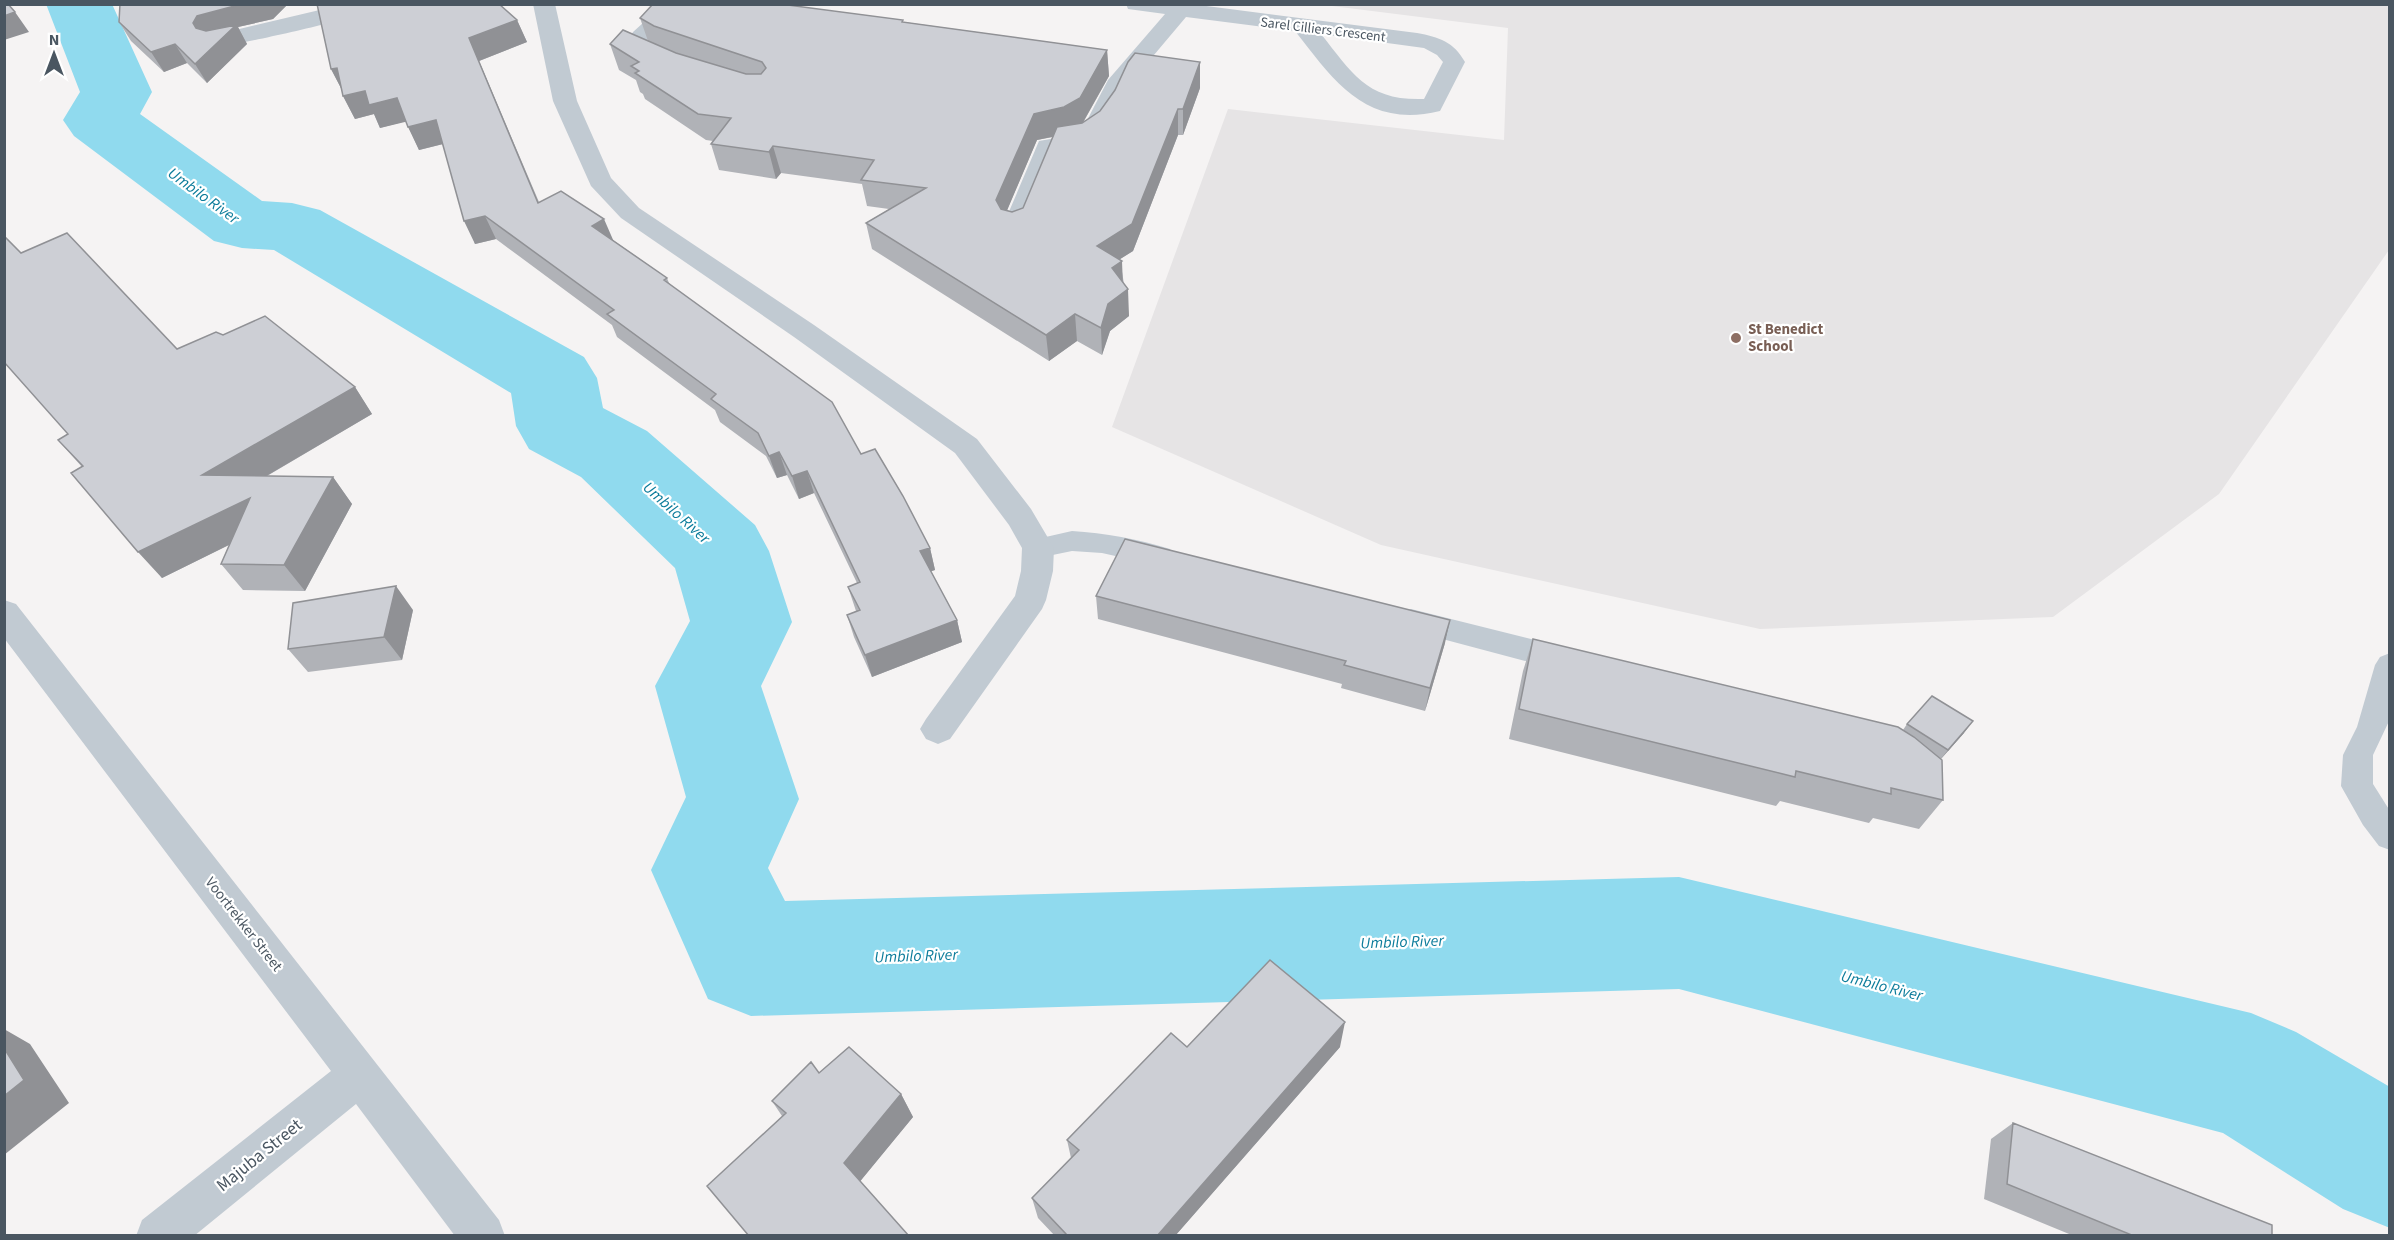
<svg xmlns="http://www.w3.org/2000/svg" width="2394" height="1240" viewBox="0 0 2394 1240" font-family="'Source Sans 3',sans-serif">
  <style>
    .education { fill: #e6e4e5 }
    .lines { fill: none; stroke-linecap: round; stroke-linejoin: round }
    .river { fill: #90daee; fill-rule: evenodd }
    .lane { fill: #c1cad2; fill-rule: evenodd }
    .street { fill: #c1cad2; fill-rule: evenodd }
    .wall { fill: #b0b2b7; fill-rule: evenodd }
    .shaded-wall { fill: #909195 }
    .building { fill: #cdcfd5; stroke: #909195; stroke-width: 1.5 }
    .education-dot { fill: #8d6e63; stroke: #fff; stroke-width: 2 }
    .labels { text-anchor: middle; stroke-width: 4.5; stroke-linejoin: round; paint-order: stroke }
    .far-street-label { font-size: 14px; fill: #4a5661; stroke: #fff }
    .education-label { font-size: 15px; font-weight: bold; fill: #785e54; stroke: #fff; text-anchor: start }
    .street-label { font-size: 15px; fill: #4a5661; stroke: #fff }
    .water-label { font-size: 16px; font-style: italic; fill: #0c7c9b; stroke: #fff }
    .near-street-label { font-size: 18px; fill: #4a5661; stroke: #fff }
  </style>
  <rect width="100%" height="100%" fill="#f5f3f3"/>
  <path class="education" d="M 1324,5 L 2389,5 L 2389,250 L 2219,494 L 2053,617 L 1760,629 L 1381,545 L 1112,427 L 1228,109 L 1504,140 L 1508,28 Z"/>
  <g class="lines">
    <path class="river" d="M 46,4 L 112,4 L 152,92 L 140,114 L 262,201 L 292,203 L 320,210 L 584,357 L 597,378 L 603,408 L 647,431 L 755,525 L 769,551 L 792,622 L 761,686 L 799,799 L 768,868 L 785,901 L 1679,877 L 2251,1013 L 2296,1032 L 2390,1087 L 2390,1228 L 2343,1209 L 2223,1133 L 1679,989 L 751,1016 L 708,999 L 651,870 L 686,797 L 655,686 L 690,621 L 675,568 L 581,477 L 529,449 L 516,426 L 511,393 L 274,250 L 242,248 L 214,241 L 74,136 L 63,120 L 80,92 Z"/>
    <path class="lane" d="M 664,4 L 684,4 L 648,39 L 646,45 L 666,56 L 669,60 L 666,64 L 652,64 L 628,51 L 625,47 L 633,32 Z
      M 1072,531 C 1105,533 1138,539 1170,549 L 1174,556 L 1170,563 L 1160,566 L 1102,553 L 1072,551 L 1038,558 L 1028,555 L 1024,548 L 1028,541 Z
      M 1411,609 L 1567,648 L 1577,652 L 1582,660 L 1577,668 L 1567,672 L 1401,628 L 1397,620 L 1401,612 Z
      M 2390,653 L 2390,719 L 2373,755 L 2373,784 L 2390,811 L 2390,850 L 2379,846 L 2363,825 L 2341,786 L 2343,755 L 2357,727 L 2375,665 L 2380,657 Z"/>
    <path class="street" d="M 345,4 L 377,4 C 367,19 243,42 218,48 L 210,46 L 207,41 L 210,36 Z
      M 533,4 L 555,4 L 577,101 L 611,178 L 639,208 L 814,325 L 977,439 L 1031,509 L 1054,548 L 1053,571 L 1046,600 L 1042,609 L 950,739 L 938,744 L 926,739 L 920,729 L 926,719 L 1015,596 L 1021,571 L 1022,548 L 1009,525 L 955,453 L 794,337 L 621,218 L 591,186 L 553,101 Z
      M 1126,4 L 1191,4 L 1417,33 C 1439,37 1454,42 1465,62 L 1440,111 C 1366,129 1335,82 1295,31 L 1186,17 L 1127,87 L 1115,115 L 1100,136 L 1083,147 L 1058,152 L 1024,234 L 1015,236 L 1006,234 L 1002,228 L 1039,141 L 1067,136 L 1084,126 L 1108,80 L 1165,14 L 1128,9 ZM 1321,34 L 1424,48 L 1437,55 L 1443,62 L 1424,99 C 1367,101 1353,74 1321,34 Z
      M 4,600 L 16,604 L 499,1220 L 505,1236 L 455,1236 L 356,1104 L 194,1236 L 136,1236 L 142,1220 L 331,1071 L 4,638 Z"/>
  </g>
  <path class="wall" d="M 120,4 L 288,4 L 273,19 L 238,27 L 247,44 L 207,83 L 187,63 L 164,72 L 131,41 L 119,22 Z
    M 640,18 L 904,22 L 1107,50 L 1109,76 L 1084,121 L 1200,88 L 1183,135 L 1178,135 L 1133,251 L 1120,259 L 1129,316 L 1110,331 L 1102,355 L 1077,341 L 1049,361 L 872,249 L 866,223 L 889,209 L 867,206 L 862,184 L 781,173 L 776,179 L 719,170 L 711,144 L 713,141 L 706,140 L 645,99 L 643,94 L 640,92 L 636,80 L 619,70 L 610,44 L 648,41 ZM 1053,137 L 1023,208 L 1012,212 L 1007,210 L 1037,140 Z
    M 517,20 L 527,42 L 479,61 L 539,202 L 613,240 L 667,278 L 669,283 L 861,454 L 930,548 L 935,570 L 931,571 L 957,620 L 962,642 L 872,677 L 854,637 L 847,615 L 856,611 L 848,587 L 857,583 L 814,493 L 799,499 L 787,475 L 777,478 L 766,456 L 720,422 L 715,410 L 617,337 L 612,325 L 496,239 L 475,244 L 443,144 L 419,150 L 406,121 L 380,128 L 374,114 L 355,119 L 343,96 L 341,88 L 331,69 Z
    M 21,253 L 177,349 L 223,335 L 355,387 L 372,414 L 267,476 L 333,477 L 352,504 L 305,591 L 243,590 L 221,564 L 229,545 L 162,578 L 82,467 L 58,440 L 68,434 Z
    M 1096,596 L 1445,643 L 1425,711 L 1341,688 L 1342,684 L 1098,619 Z
    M 413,610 L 402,660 L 308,672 L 288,649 Z
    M 1533,639 L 1903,730 L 1907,724 L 1964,733 L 1941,759 L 1943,800 L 1919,829 L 1873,818 L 1869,823 L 1780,801 L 1776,806 L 1509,739 L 1523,671 Z
    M 1187,1047 L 1340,1047 L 1175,1236 L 1055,1236 L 1038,1218 L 1032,1198 L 1071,1158 L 1067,1140 Z
    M 819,1073 L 901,1094 L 913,1117 L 860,1181 L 782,1116 L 772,1101 Z
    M 2013,1123 L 2272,1236 L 2074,1236 L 1984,1199 L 1991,1139 Z"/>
  <path class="shaded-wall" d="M 242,4 L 288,4 L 273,19 L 238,27 L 247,44 L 207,83 L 195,64 L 205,42 L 193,23 L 197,16 Z
    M 15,12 L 29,32 L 4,40 L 4,16 Z
    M 517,20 L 527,42 L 479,61 L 548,226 L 469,38 Z
    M 175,44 L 187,63 L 164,72 L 151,52 Z
    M 1107,50 L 1109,76 L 1082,124 L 1066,134 L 1037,140 L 1000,227 L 996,200 L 1034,114 Z
    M 1200,62 L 1200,88 L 1183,135 L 1183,109 Z
    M 337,68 L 343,92 L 331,69 Z
    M 365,91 L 397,98 L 409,121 L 380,128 L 374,114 L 355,119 L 343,96 Z
    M 1178,109 L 1178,135 L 1133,251 L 1098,273 L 1097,246 Z
    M 436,120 L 447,143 L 419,150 L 408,127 Z
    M 773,146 L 781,173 L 776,179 L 769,152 Z
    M 485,216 L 496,239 L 475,244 L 464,221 Z
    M 604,219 L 614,242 L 592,226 Z
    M 1122,261 L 1123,287 L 1112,268 Z
    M 1128,289 L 1129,316 L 1110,331 L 1102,355 L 1101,328 L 1108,304 Z
    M 1075,314 L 1077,341 L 1049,361 L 1046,335 Z
    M 355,387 L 372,414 L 224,501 L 202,475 Z
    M 779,452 L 787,475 L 777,478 L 769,456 Z
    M 807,471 L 814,493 L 799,499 L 792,476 Z
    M 333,477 L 352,504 L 305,591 L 284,565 Z
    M 250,498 L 271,524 L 162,578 L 138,552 Z
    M 930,548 L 935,570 L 926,573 L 920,551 Z
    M 396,586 L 413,610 L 402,660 L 384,637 Z
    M 957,620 L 962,642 L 872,677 L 865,655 Z
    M 1450,620 L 1445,643 L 1425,711 L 1430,688 Z
    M 1973,721 L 1964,733 L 1939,761 L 1948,750 Z
    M 1345,1022 L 1340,1047 L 1175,1236 L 1157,1236 Z
    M 4,1029 L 30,1044 L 69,1103 L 4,1155 Z
    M 901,1094 L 913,1117 L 858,1184 L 844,1163 Z"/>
  <path class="building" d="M 4,4 L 8,4 L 15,12 L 4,16 Z
    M 120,4 L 242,4 L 197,16 L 193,23 L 196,28 L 206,31 L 236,25 L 195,64 L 175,44 L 151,52 L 119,22 Z
    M 317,4 L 499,4 L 517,20 L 469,38 L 538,203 L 561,191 L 604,219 L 592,226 L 667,278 L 664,280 L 832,402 L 861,454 L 875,449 L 903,496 L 930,548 L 920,551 L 957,620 L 865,655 L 847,615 L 860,610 L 848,587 L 860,582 L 807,471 L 792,476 L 779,452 L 769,456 L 758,433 L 711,399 L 716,394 L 607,314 L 614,310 L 485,216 L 464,221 L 436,120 L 408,127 L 397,98 L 369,105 L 365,91 L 343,96 L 337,68 L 331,69 Z
    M 653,4 L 780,4 L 903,20 L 902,22 L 1107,50 L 1080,98 L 1064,107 L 1034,114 L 996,200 L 1001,209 L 1012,212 L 1023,208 L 1057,127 L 1082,123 L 1100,111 L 1115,90 L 1128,62 L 1135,53 L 1200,62 L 1183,109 L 1178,109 L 1132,224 L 1097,246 L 1122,261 L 1112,268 L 1128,289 L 1108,304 L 1101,328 L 1075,314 L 1046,335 L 866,223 L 926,188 L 861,180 L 874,160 L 773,146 L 769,152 L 711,144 L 731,118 L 698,114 L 635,73 L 639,71 L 631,66 L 639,62 L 610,44 L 623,30 L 676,53 L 746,74 L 761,74 L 766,68 L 762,62 L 654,26 L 640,18 Z
    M 67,233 L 177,349 L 216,332 L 223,335 L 265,316 L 355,387 L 202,475 L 333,477 L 284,565 L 221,564 L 250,498 L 138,552 L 71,473 L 83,466 L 58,440 L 68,434 L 4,362 L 4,239 L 6,238 L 21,253 Z
    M 1125,539 L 1450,620 L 1430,688 L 1344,665 L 1346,661 L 1096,596 Z
    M 396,586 L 384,637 L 288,649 L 293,603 Z
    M 1533,639 L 1898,727 L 1914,737 L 1942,760 L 1943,800 L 1891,788 L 1891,794 L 1796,771 L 1795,777 L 1519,709 Z
    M 1932,696 L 1973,721 L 1948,750 L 1907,724 Z
    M 1270,960 L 1345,1022 L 1157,1236 L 1065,1236 L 1066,1234 L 1032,1198 L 1079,1150 L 1067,1140 L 1171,1033 L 1187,1047 Z
    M 849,1047 L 901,1094 L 844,1163 L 909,1236 L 749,1236 L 707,1186 L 786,1113 L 772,1101 L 811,1062 L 819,1073 Z
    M 4,1048 L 24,1080 L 4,1096 Z
    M 2013,1123 L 2272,1225 L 2272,1236 L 2134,1236 L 2007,1184 Z"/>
  <circle class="education-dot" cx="1736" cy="338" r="6"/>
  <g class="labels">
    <g class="far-street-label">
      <text transform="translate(1323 29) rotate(7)" y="5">Sarel Cilliers Crescent</text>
    </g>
    <g class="education-label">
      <text x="1748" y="334">St Benedict<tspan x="1748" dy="17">School</tspan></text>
    </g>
    <g class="street-label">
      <text transform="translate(244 924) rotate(52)" y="5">Voortrekker Street</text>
    </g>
    <g class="water-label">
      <text transform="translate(204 195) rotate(36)" y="6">Umbilo River</text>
      <text transform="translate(677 512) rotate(42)" y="6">Umbilo River</text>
      <text transform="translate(1402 941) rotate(-2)" y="6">Umbilo River</text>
      <text transform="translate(916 955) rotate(-2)" y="6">Umbilo River</text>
      <text transform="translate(1882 985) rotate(14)" y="6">Umbilo River</text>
    </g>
    <g class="near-street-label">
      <text transform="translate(259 1155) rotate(-39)" y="6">Majuba Street</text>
    </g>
  </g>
  <rect width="2394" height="1240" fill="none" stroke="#4a5661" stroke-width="12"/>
  <g transform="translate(54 54)" stroke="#ffffff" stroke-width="4.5" paint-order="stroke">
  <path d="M0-4.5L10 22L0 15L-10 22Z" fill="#4a5661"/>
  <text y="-9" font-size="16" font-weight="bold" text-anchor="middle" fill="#4a5661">N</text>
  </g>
</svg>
